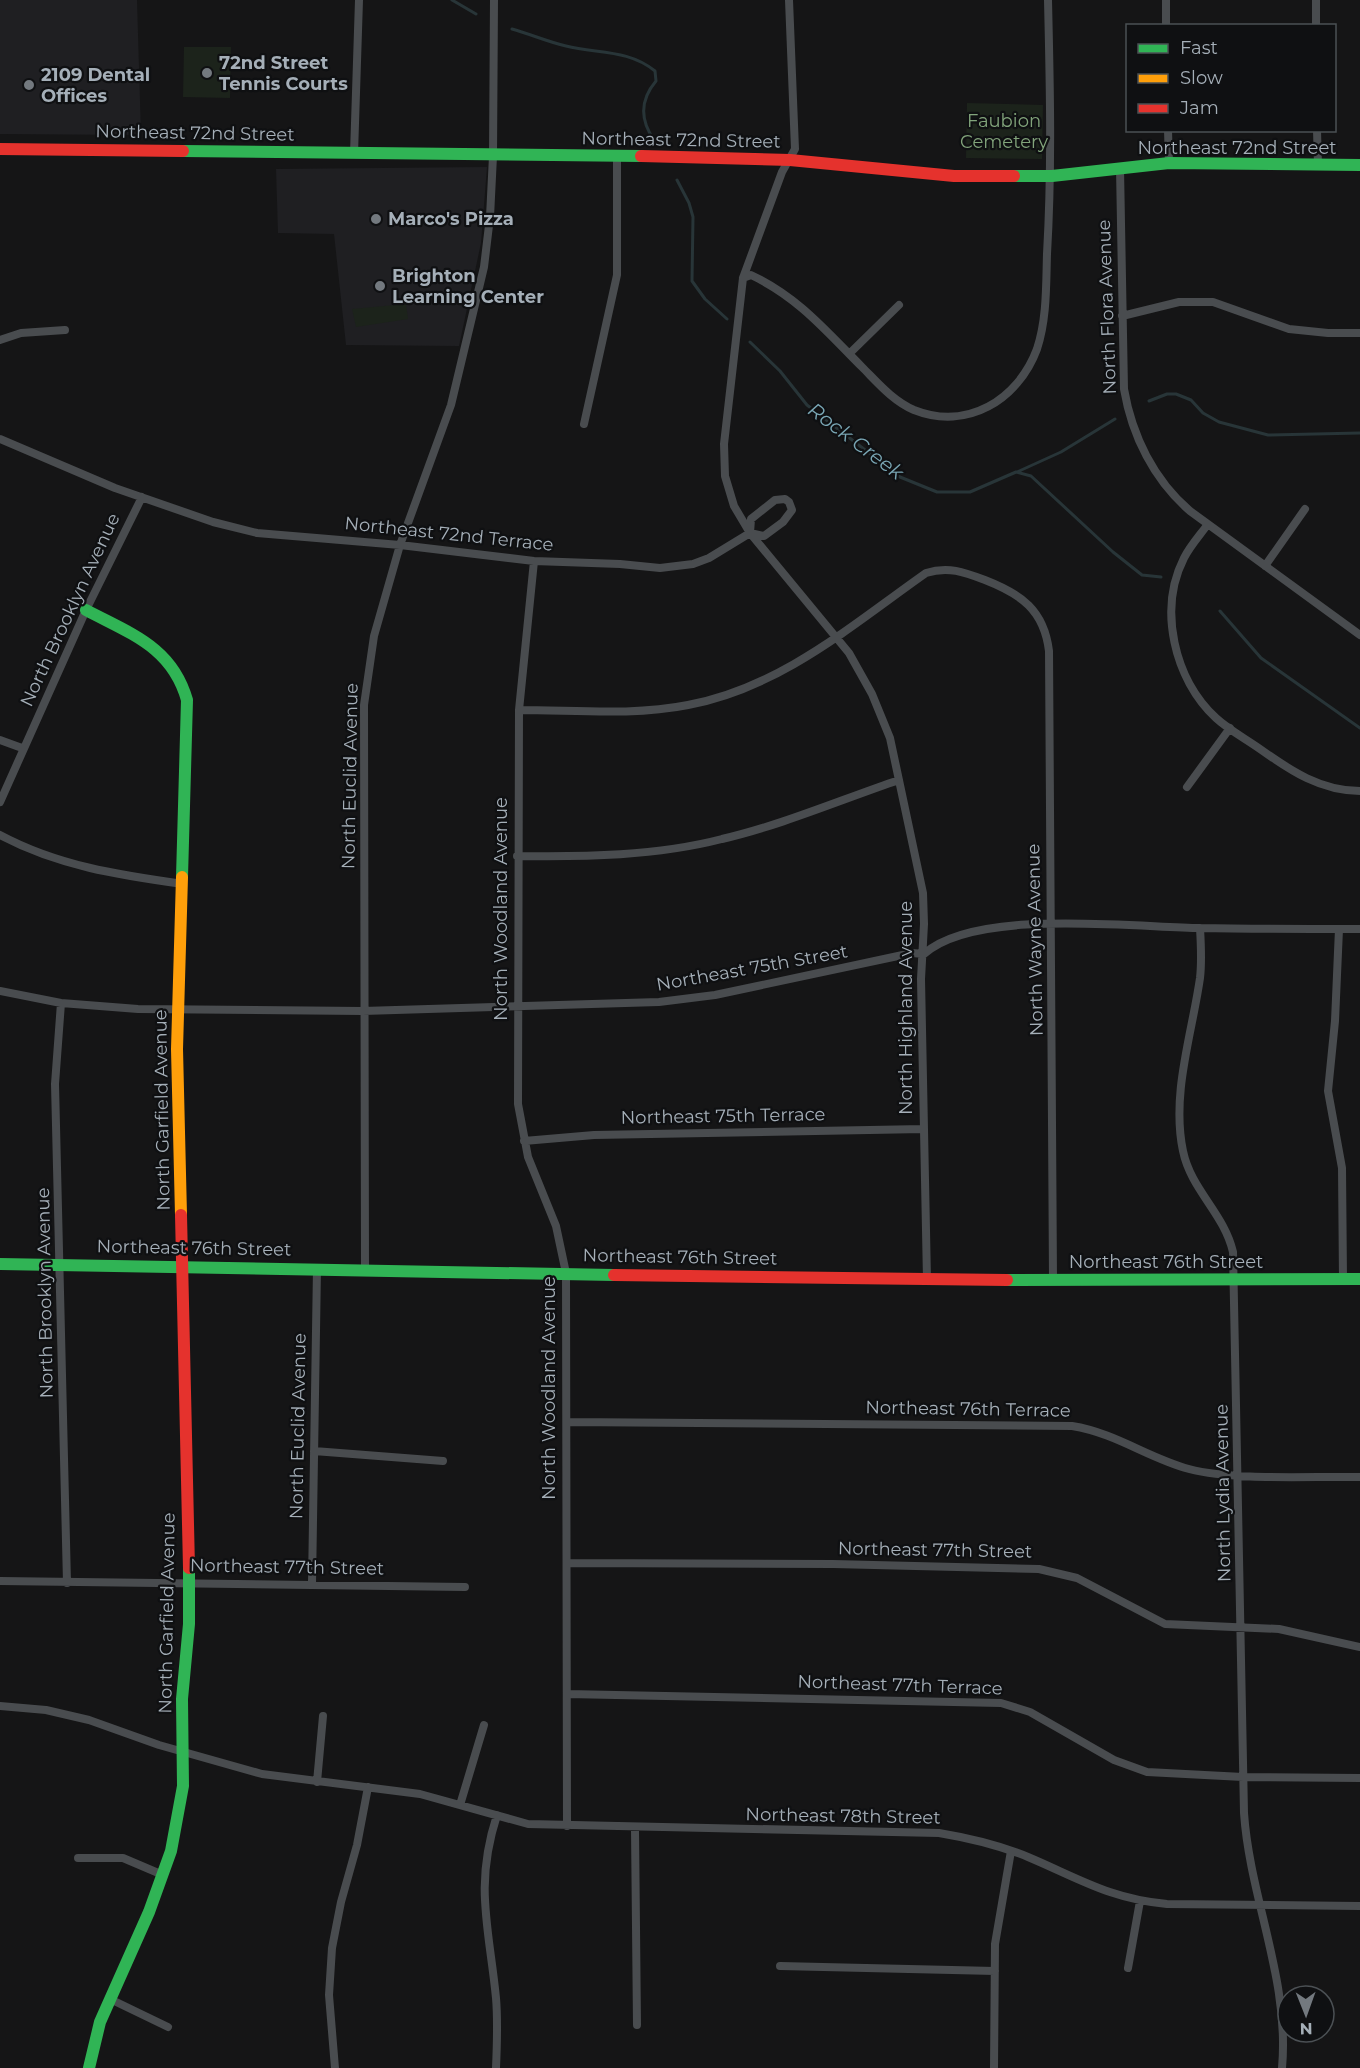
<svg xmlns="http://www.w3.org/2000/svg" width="1360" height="2068" viewBox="0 0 1360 2068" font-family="Montserrat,sans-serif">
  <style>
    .built { fill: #1f1f22 }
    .green { fill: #1c231b }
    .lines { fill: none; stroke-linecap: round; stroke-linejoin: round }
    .stream { stroke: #283538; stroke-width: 3 }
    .street { stroke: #494c4f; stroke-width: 8 }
    .fast { stroke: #30b455; stroke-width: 12 }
    .slow { stroke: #ff9f0a; stroke-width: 12 }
    .jam { stroke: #e5322d; stroke-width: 12 }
    .poi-dot { fill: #73797f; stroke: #0f1012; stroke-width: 2 }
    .labels { text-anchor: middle; stroke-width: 4.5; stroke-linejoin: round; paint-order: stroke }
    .poi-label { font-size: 18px; font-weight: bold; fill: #a5afb8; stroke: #0f1012; text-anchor: start }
    .park-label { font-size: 18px; fill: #82a47b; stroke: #0f1012 }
    .street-label { font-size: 18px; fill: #a5afb8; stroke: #0f1012 }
    .water-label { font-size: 20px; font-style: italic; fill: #7aa7b5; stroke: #0f1012 }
  </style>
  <rect width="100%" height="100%" fill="#151516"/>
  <path class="built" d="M 0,0 L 137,0 L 141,135 L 0,134 Z
    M 487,167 L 481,243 L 459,346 L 346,345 L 334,234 L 278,233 L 276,169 Z"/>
  <path class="green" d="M 184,47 L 231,47 L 230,98 L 183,97 Z
    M 967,103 L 1043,105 L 1042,159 L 966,158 Z
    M 406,304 L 408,319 L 356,327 L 352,309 Z"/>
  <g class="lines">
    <path class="stream" d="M 452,0 L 476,14
      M 512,29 C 530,34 548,42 566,46 C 597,54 628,49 655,71 L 656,81 C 640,100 640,120 654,140
      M 677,180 L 689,203 L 693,217 L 692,281 L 705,299 L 727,319
      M 750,342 L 780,371 L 807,405 L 900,477 L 937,492 L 970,492 L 1016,472 L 1031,476 L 1113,552 L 1142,575 L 1161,577
      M 1149,401 L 1167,394 L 1176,394 L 1191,400 L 1203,413 L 1219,422 L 1268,435 L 1360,433
      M 1017,472 L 1061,452 L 1115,419
      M 1220,611 L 1261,658 L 1360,728"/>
    <path class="street" d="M 789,0 L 795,149 L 782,172 L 743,278 L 724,444 L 725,476 L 734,506 L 750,533 L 849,653 L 872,694 L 890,738 L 923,893 L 924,924 L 921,979 L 927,1280
      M 1166,0 L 1166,26
      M 1316,0 L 1316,26
      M 1168,130 L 1169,163
      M 1317,130 L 1318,166
      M 354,154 L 359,0
      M 1120,168 L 1124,389 C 1132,436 1154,480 1190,511 L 1360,635
      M 743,278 L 751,275 C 798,297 826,331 862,367 C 878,383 893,401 914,410 C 967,431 1018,400 1037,349 C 1047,319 1046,285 1047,254 C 1052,169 1050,85 1048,0
      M 1122,316 L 1179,302 L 1213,302 L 1289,329 L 1328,333 L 1360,333
      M 0,340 L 21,333 L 65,330
      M 849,354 L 899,305
      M 584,424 L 617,275 L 617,156
      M 0,439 L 115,488 L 213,522 L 257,533 L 400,545 L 534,561 L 620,564 L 660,568 L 693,564 L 709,558 L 750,533
      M 785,499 L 789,502 L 792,510 L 783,522 L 764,536 L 750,533 L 751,519 L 775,500 Z
      M 1208,524 C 1200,535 1190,546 1184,558 C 1158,609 1174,679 1216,718 C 1229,730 1246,739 1260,749 C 1291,771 1321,791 1360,791
      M 534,561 L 519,710 L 518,1104 L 528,1157 L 556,1226 L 566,1273 L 567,1826
      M 1265,566 L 1305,509
      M 519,710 C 575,710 633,716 688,705 C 780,688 852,625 926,573 C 948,566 964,572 985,580 C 1021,594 1044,610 1049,651 L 1053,1280
      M 0,740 L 22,748
      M 1187,787 L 1230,728
      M 0,802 L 86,610 L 142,497
      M 0,835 C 58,866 119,875 183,884
      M 517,856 C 585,857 656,856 722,839 C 782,825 840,800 899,780
      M 1200,928 C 1201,945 1202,961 1200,978 C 1192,1034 1171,1094 1183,1151 C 1191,1190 1224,1213 1233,1252 L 1244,1813 C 1250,1899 1290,1980 1282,2068
      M 1339,929 L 1335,1021 L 1328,1091 L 1342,1168 L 1343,1279
      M 0,991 L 61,1003 L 138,1009 L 363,1011 L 659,1002 L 715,995 L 912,953 L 924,954 C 975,908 1132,927 1200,928 C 1254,929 1307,929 1360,929
      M 61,1003 L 55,1084 L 67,1583
      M 524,1141 L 594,1135 L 923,1129
      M 365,1270 L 364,705 L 374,636 L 400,545 L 451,405 L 484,267 L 490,217 L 493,156 L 494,0
      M 568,1422 L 1072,1426 C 1116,1433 1148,1458 1189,1469 C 1236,1481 1310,1476 1360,1477
      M 314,1451 L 443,1461
      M 567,1563 L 833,1564 L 1039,1569 L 1077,1578 L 1165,1624 L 1279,1629 L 1360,1647
      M 0,1581 L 465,1587
      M 312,1584 L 317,1268
      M 567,1694 L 1001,1703 L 1030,1712 L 1114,1760 L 1147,1772 L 1243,1777 L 1360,1778
      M 0,1706 L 46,1710 L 89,1720 L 159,1745 L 262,1774 L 420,1794 L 528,1824 L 939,1833 C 969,1838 999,1845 1028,1857 C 1078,1878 1110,1899 1167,1904 L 1360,1906
      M 317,1782 L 323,1716
      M 460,1805 L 484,1725
      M 635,1829 L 637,2025
      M 78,1858 L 123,1858 L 163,1875
      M 780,1966 L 995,1971
      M 1128,1968 L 1140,1901
      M 110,1999 L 168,2027
      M 335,2068 L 329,1995 L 332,1948 L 341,1902 L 357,1845 L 368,1787
      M 496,2068 C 497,2045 498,2021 496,1998 C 489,1927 474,1886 497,1815
      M 994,2068 L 995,1944 L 1011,1851"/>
    <path class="fast" d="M 183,151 L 641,156
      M 1014,176 L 1052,176 L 1169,163 L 1360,165
      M 86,610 C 131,634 172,647 187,700 L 182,877
      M 0,1264 L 614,1275
      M 1007,1280 L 1360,1279
      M 89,2068 L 100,2022 L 149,1912 L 171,1851 L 183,1786 L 182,1699 L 189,1624 L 189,1568"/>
    <path class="slow" d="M 181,1215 L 177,1049 L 182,877"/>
    <path class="jam" d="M 0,149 L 183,151
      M 641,156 L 790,160 L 954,176 L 1014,176
      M 181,1215 L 189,1568
      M 614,1275 L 1007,1280"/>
  </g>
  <g class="poi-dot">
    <circle cx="207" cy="73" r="6"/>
    <circle cx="29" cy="85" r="6"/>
    <circle cx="376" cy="219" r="6"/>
    <circle cx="380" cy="286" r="6"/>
  </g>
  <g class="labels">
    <g class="poi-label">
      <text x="219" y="69">72nd Street<tspan x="219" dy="21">Tennis Courts</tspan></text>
      <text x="41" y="81">2109 Dental<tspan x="41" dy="21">Offices</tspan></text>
      <text x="388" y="225">Marco's Pizza</text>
      <text x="392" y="282">Brighton<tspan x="392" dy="21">Learning Center</tspan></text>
    </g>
    <g class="park-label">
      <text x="1004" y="127">Faubion<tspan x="1004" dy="21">Cemetery</tspan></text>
    </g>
    <g class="street-label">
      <text transform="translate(195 133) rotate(1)" y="6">Northeast 72nd Street</text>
      <text transform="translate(681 140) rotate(1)" y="6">Northeast 72nd Street</text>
      <text x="1237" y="154">Northeast 72nd Street</text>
      <text transform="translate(1107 307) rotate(-92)" y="6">North Flora Avenue</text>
      <text transform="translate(449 534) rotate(6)" y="6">Northeast 72nd Terrace</text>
      <text transform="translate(70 610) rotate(-65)" y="6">North Brooklyn Avenue</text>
      <text transform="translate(350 776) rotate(-89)" y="6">North Euclid Avenue</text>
      <text transform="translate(501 909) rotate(-90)" y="6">North Woodland Avenue</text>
      <text transform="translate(1035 940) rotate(-91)" y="6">North Wayne Avenue</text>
      <text transform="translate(752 968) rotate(-10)" y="6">Northeast 75th Street</text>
      <text transform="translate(906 1008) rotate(-90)" y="6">North Highland Avenue</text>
      <text transform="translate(162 1110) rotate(-91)" y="6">North Garfield Avenue</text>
      <text transform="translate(723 1116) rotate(-1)" y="6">Northeast 75th Terrace</text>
      <text transform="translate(194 1248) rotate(1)" y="6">Northeast 76th Street</text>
      <text transform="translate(680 1257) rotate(1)" y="6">Northeast 76th Street</text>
      <text x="1166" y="1268">Northeast 76th Street</text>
      <text transform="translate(45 1293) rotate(-91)" y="6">North Brooklyn Avenue</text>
      <text transform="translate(549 1388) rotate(-90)" y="6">North Woodland Avenue</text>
      <text transform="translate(968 1409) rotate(1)" y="6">Northeast 76th Terrace</text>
      <text transform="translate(298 1426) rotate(-89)" y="6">North Euclid Avenue</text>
      <text transform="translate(1223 1493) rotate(-91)" y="6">North Lydia Avenue</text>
      <text transform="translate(935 1550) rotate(1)" y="6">Northeast 77th Street</text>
      <text transform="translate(287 1567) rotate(1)" y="6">Northeast 77th Street</text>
      <text transform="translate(167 1613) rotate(-89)" y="6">North Garfield Avenue</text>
      <text transform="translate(900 1685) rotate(2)" y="6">Northeast 77th Terrace</text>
      <text transform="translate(843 1816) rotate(1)" y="6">Northeast 78th Street</text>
    </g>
    <g class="water-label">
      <text transform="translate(856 441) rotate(37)" y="7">Rock Creek</text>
    </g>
  </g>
  <rect x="1126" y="24" width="210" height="108" fill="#0f1012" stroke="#4b5054" stroke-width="1.5"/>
  <rect x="1138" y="44" width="30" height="9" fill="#30b455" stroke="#4b5054" stroke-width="1.5"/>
  <text x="1180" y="54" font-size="18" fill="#a5afb8">Fast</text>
  <rect x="1138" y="74" width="30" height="9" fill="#ff9f0a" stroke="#4b5054" stroke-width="1.5"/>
  <text x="1180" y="84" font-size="18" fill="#a5afb8">Slow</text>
  <rect x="1138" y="104" width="30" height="9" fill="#e5322d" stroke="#4b5054" stroke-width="1.5"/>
  <text x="1180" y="114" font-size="18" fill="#a5afb8">Jam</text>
  <g transform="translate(1306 2014) rotate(179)"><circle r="28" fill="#0f1012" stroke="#4b5054" stroke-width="1.5"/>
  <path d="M0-4.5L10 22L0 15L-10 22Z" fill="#73797f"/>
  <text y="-9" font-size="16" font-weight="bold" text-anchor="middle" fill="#a5afb8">N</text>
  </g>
</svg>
